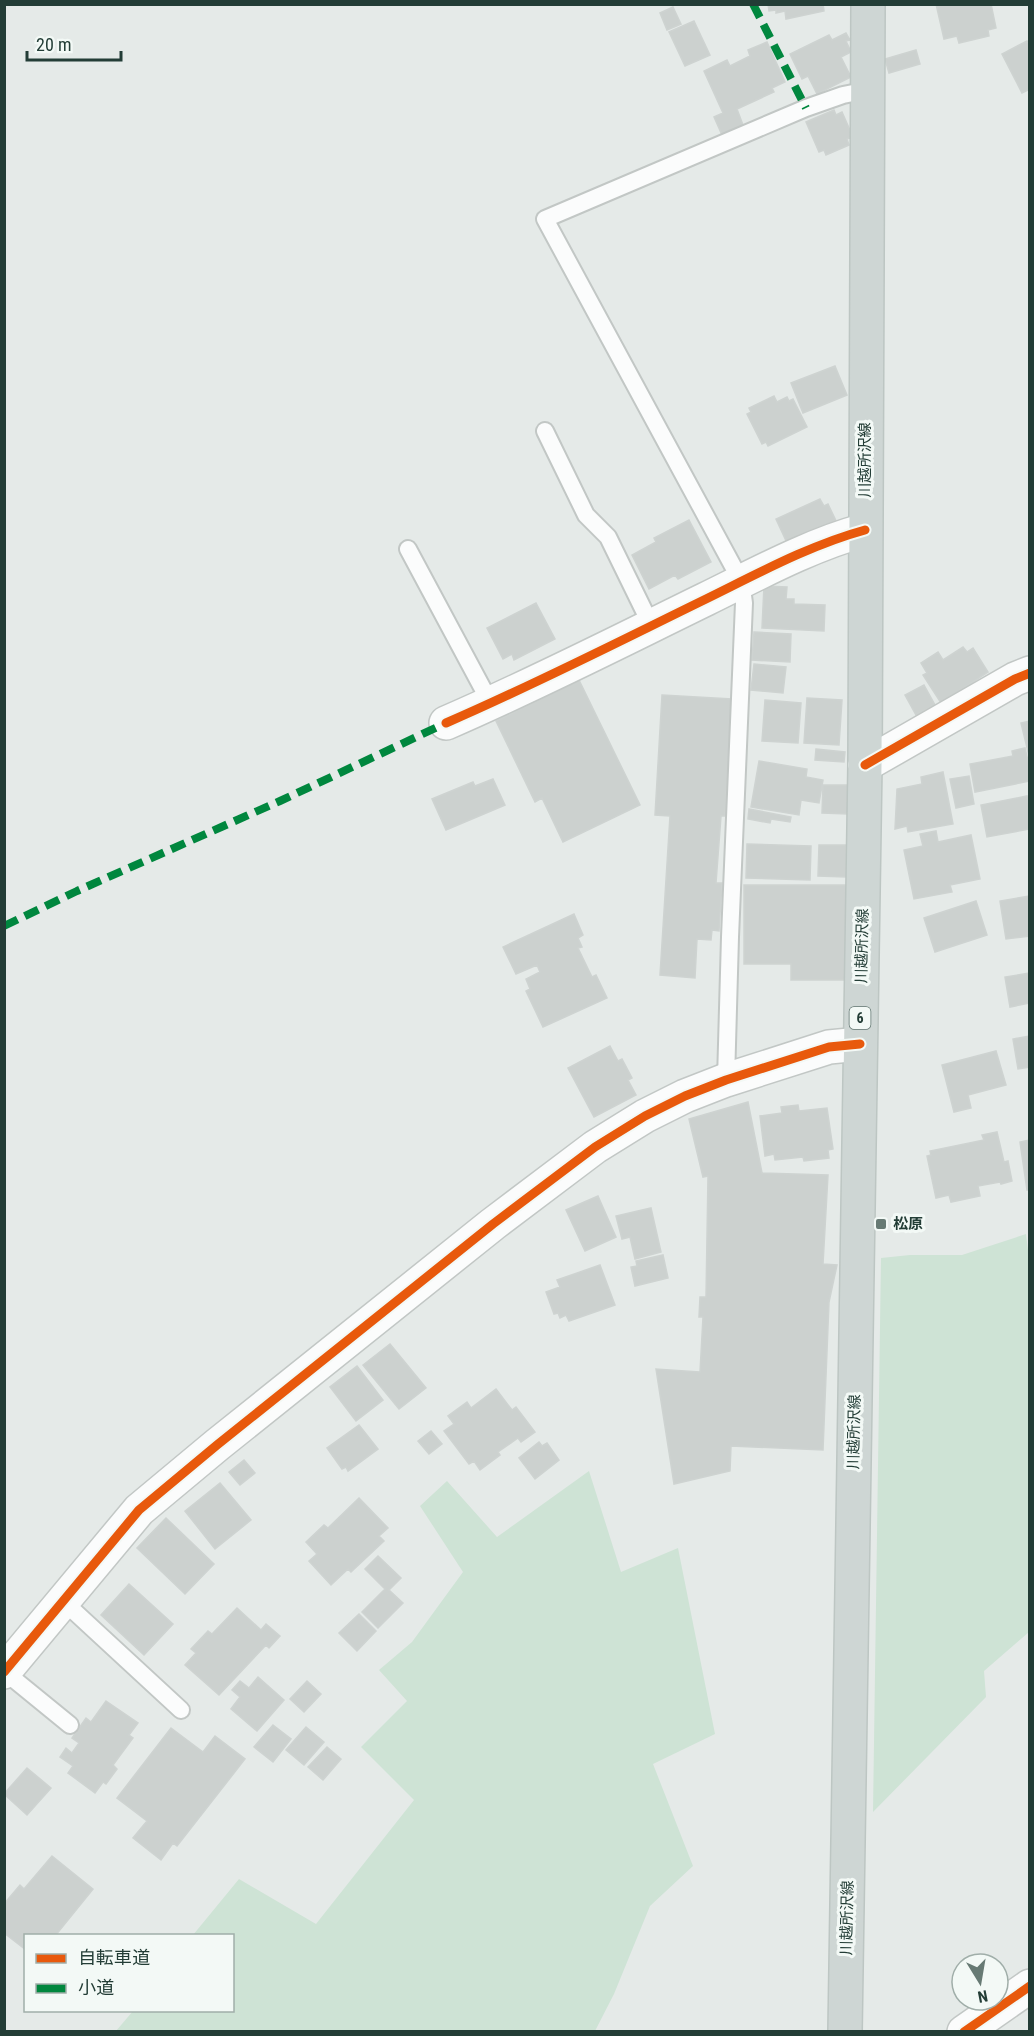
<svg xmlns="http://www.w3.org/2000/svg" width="1034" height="2036" viewBox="0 0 1034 2036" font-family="'Roboto Condensed','Noto Sans JP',sans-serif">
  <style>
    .green { fill: #cee3d5 }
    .building { fill: #ccd1cf; stroke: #ced3d1; stroke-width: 1.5 }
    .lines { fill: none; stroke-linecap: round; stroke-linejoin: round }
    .service-casing { stroke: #c2c7c5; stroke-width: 20 }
    .minor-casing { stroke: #c2c7c5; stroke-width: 36 }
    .tertiary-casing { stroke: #c2c7c5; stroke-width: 36 }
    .primary-casing { stroke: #bdc6c3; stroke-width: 36 }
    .service { stroke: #fbfcfc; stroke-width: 16 }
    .minor { stroke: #fbfcfc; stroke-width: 33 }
    .tertiary { stroke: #fbfcfc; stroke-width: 33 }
    .primary { stroke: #ced6d4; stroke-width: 33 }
    .quiet { stroke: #00873e; stroke-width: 8; stroke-dasharray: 15 8; stroke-linecap: butt }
    .cycleway-casing { stroke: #f3f9f6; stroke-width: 13 }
    .cycleway { stroke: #e8590c; stroke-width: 9 }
    .poi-dot { fill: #677a74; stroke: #f3f9f6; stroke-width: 2 }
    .labels { text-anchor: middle; stroke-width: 6; stroke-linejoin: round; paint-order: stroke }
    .shield { fill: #f3f9f6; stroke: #617570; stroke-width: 1.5 }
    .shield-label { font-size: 14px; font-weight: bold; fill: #233d36 }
    .street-label { font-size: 15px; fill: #233d36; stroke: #f3f9f6 }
    .poi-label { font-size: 15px; font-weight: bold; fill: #233d36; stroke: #f3f9f6; text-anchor: start }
  </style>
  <rect width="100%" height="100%" fill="#e5eae8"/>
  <path class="green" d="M 1026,1234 L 1030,1267 L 1029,1632 L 984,1671 L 986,1697 L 873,1812 L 881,1258 L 910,1255 L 962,1255 Z
    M 589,1471 L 621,1572 L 678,1548 L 715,1734 L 653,1764 L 693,1866 L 650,1906 L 614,1994 L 595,2031 L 116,2031 L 133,2011 L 232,2010 L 232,1936 L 193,1935 L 239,1879 L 316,1924 L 414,1800 L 361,1747 L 407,1701 L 379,1670 L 412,1642 L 463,1572 L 420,1506 L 447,1481 L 497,1537 Z"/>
  <path class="building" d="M 768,4 L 823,4 L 824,11 L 786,19 L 785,11 L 776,13 L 776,10 L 769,11 Z
    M 936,4 L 991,4 L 996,28 L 988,30 L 989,36 L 959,43 L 957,36 L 944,39 Z
    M 673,7 L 681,24 L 667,30 L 660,13 Z
    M 694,21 L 710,55 L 685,66 L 669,32 Z
    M 846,33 L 850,40 L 846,41 L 851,52 L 841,57 L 851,77 L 817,94 L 808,76 L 802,79 L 790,54 L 829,35 L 832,40 Z
    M 1027,41 L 1030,46 L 1030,89 L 1022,93 L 1002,54 Z
    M 767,42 L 785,82 L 772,88 L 774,92 L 737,109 L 743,125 L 722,135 L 714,117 L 723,113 L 704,71 L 727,60 L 730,66 L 750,56 L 748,50 Z
    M 916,50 L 920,64 L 889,73 L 885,59 Z
    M 834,110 L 836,115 L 842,112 L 853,137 L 847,139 L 849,145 L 826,155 L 824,150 L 819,152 L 806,122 Z
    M 835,366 L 847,395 L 803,413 L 791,383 Z
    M 774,396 L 777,402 L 787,397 L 789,401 L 793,399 L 807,427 L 768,446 L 766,442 L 762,444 L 747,414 L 751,412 L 749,408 Z
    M 820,499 L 824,506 L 828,504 L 837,523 L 788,545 L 776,519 Z
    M 689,520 L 711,562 L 678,579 L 675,575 L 649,589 L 632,555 L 656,542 L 654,538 Z
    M 764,586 L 787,587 L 786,599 L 794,599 L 794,604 L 825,605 L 824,631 L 762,628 Z
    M 536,603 L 555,639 L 514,660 L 512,654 L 503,659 L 487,628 Z
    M 754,632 L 791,634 L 790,662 L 752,660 Z
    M 963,647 L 967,652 L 973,648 L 988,672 L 941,703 L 923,675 L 927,673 L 921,663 L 938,652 L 943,660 Z
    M 754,664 L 786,667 L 783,693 L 751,690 Z
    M 579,680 L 640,805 L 563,842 L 542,798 L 535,802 L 496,721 Z
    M 924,685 L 935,705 L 916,715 L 905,695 Z
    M 662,695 L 732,699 L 725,816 L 721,816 L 716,883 L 722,883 L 719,931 L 712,930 L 711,940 L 697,939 L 695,978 L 660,975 L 670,816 L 655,815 Z
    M 807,698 L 842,700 L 839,745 L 804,743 Z
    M 765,700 L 801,703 L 798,743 L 762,741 Z
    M 1030,721 L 1030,756 L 1029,756 L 1021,723 Z
    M 1025,748 L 1030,769 L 1030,781 L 975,792 L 970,764 L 1013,756 L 1012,751 Z
    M 816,749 L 845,752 L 844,762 L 815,760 Z
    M 759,761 L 807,769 L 806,777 L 823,780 L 819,803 L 801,800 L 799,815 L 751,807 Z
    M 943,772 L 953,824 L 908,832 L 907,826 L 895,829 L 897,789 L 922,784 L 921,777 Z
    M 969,776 L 974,804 L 956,808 L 950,779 Z
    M 493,779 L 505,805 L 446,830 L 432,799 L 473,782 L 475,786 Z
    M 823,785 L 849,785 L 848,814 L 822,813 Z
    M 1027,796 L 1030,810 L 1030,829 L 987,837 L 981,805 Z
    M 749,809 L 791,817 L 790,822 L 771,819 L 770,823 L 748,819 Z
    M 936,831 L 938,842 L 971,835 L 980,879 L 950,885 L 952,892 L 914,899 L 904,850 L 923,846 L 920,834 Z
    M 747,844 L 811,846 L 810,880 L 746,878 Z
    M 819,845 L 846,845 L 846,877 L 818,876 Z
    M 744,885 L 846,885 L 846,980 L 791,980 L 791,964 L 744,964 Z
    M 1030,896 L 1030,936 L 1006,939 L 1000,901 Z
    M 976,901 L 987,935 L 935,952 L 924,918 Z
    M 574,914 L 583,935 L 578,938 L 582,947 L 578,948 L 592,977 L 596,975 L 607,998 L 543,1027 L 526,991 L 530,989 L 526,979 L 540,972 L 537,965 L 516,974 L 503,947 Z
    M 1030,973 L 1030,1003 L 1010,1007 L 1005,977 Z
    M 1030,1036 L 1030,1067 L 1018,1069 L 1013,1039 Z
    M 610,1046 L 618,1061 L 622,1059 L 632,1078 L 628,1080 L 636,1095 L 594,1117 L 568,1068 Z
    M 996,1051 L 1006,1085 L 968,1095 L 971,1108 L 954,1112 L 942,1065 Z
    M 748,1102 L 762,1173 L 828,1175 L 823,1264 L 837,1265 L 829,1302 L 823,1450 L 731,1446 L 730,1471 L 674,1484 L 656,1369 L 700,1372 L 703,1317 L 699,1317 L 700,1297 L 706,1297 L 708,1176 L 703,1177 L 689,1119 Z
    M 798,1105 L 799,1111 L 827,1108 L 833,1149 L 828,1150 L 829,1158 L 804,1161 L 803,1157 L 775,1160 L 774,1154 L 765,1156 L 760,1116 L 782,1113 L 781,1107 Z
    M 997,1132 L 1004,1162 L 1008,1161 L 1012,1181 L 1001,1184 L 1000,1182 L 978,1186 L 980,1196 L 951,1202 L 949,1195 L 936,1198 L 927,1156 L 931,1155 L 930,1151 L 984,1140 L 982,1135 Z
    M 1030,1140 L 1030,1190 L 1027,1190 L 1020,1142 Z
    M 598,1196 L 616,1237 L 585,1251 L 566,1210 Z
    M 651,1208 L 661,1252 L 635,1259 L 630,1237 L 622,1239 L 616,1216 Z
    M 663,1255 L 668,1278 L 635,1286 L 631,1267 L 637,1266 L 636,1261 Z
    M 600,1265 L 615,1305 L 569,1321 L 566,1315 L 560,1318 L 558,1313 L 554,1314 L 546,1292 L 560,1287 L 557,1280 Z
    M 390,1344 L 426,1388 L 399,1409 L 363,1365 Z
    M 357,1366 L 383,1400 L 356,1421 L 330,1387 Z
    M 496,1389 L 512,1410 L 516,1407 L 535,1432 L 521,1442 L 518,1438 L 498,1452 L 500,1455 L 480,1470 L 474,1461 L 469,1464 L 444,1431 L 454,1424 L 448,1416 L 467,1402 L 471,1408 Z
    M 359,1425 L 378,1449 L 348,1471 L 346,1467 L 342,1469 L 327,1448 Z
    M 431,1431 L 442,1444 L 429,1454 L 418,1441 Z
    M 539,1442 L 542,1446 L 547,1443 L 559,1460 L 535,1479 L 519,1458 Z
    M 244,1460 L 255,1473 L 240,1485 L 229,1472 Z
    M 220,1483 L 251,1520 L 215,1549 L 185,1511 Z
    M 359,1498 L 388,1528 L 379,1536 L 384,1541 L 351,1572 L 348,1569 L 331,1585 L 309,1561 L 317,1554 L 306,1542 L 324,1525 L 328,1528 Z
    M 166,1518 L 214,1564 L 185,1594 L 137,1548 Z
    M 378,1556 L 401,1578 L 389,1590 L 403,1603 L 378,1628 L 362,1612 L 385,1589 L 365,1569 Z
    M 129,1584 L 173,1624 L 144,1655 L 101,1615 Z
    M 237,1608 L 261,1630 L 266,1624 L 280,1636 L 269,1648 L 266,1645 L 219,1695 L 185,1665 L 196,1653 L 191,1649 L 208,1631 L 212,1634 Z
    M 359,1614 L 376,1631 L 357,1651 L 339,1633 Z
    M 258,1677 L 284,1700 L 257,1731 L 231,1709 L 240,1697 L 232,1690 L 240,1681 L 249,1688 Z
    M 307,1681 L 321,1694 L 304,1712 L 290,1699 Z
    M 106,1701 L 138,1723 L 129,1735 L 133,1738 L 113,1765 L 117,1769 L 106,1784 L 103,1782 L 95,1793 L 68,1773 L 73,1766 L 60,1757 L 66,1748 L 72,1753 L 79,1743 L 72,1738 L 86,1718 L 91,1722 Z
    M 273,1725 L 291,1739 L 273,1762 L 254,1747 Z
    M 306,1727 L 324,1742 L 304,1765 L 286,1750 Z
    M 171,1728 L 203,1752 L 215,1736 L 245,1759 L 177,1846 L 173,1843 L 161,1860 L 133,1838 L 147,1821 L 117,1798 Z
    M 327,1747 L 341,1759 L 323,1780 L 308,1767 Z
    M 27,1768 L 51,1788 L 27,1815 L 4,1794 Z
    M 52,1856 L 93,1889 L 55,1936 L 26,1936 L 26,1950 L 4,1933 L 4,1914 L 6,1912 L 4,1904 L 20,1885 L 24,1889 Z"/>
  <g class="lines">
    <g class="service-casing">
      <path id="service" d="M 545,431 L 586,515 L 608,537 L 651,625
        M 408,549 L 491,704
        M 726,1080 L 730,937 L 744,603 L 741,581 L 545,219 L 806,108 L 843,95 L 868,90
        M 63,1601 L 181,1710
        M 5,1672 L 70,1725"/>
    </g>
    <g class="minor-casing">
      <path id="minor" d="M 446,723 C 534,685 620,641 706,599 C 757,574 810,545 865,530
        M 865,765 L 1015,679 L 1030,673
        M 964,2032 L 1030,1986"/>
    </g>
    <g class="tertiary-casing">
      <path id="tertiary" d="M 4,1672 L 139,1510 L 217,1445 L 493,1224 L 595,1147 L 645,1116 L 685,1096 L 726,1080 L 829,1047 L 860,1044"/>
    </g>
    <g class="primary-casing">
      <path id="primary" d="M 845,2032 L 865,765 L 868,4"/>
    </g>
    <use href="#service" class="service"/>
    <use href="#minor" class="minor"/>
    <use href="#tertiary" class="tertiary"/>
    <use href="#primary" class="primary"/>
    <path class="quiet" d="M 753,4 L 806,108
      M 4,926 L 77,891 L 280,801 L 446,723"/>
    <g class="cycleway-casing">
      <path id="cycleway" d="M 446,723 C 534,685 620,641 706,599 C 757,574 810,545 865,530
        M 865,765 L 1015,679 L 1030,673
        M 4,1672 L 139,1510 L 217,1445 L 493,1224 L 595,1147 L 645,1116 L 685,1096 L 726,1080 L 829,1047 L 860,1044
        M 964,2032 L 1030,1986"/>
    </g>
    <use href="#cycleway" class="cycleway"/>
  </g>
  <rect class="poi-dot" x="875" y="1218" width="12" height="12" rx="3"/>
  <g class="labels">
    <rect class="shield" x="849.5" y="1007" width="21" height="22" rx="4.5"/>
    <g class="shield-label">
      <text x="860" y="1023">6</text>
    </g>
    <g class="street-label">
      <text transform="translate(865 460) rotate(-90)" y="5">川越所沢線</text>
      <text transform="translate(862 946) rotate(-89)" y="5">川越所沢線</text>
      <text transform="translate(854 1432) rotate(-89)" y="5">川越所沢線</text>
      <text transform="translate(847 1918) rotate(-89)" y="5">川越所沢線</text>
    </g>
    <g class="poi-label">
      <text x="893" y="1229">松原</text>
    </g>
  </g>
  <rect width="1034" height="2036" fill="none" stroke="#233d36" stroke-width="12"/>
  <rect x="24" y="1934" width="210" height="78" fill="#f3f9f6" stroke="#a0aea9" stroke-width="1.5"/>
  <rect x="36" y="1954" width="30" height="9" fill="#e8590c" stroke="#a0aea9" stroke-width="1.5"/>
  <text x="78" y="1964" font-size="18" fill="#233d36">自転車道</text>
  <rect x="36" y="1984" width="30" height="9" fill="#00873e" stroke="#a0aea9" stroke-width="1.5"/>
  <text x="78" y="1994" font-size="18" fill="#233d36">小道</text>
  <g transform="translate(980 1982) rotate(169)"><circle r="28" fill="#f3f9f6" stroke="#a0aea9" stroke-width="1.5"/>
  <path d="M0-4.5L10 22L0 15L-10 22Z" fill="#677a74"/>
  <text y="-9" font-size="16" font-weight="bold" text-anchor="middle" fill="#233d36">N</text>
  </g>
  <path d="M27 51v9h94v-9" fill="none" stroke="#233d36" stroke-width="3"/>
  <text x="36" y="51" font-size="18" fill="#233d36" stroke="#f3f9f6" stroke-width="4.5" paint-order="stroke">20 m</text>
</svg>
